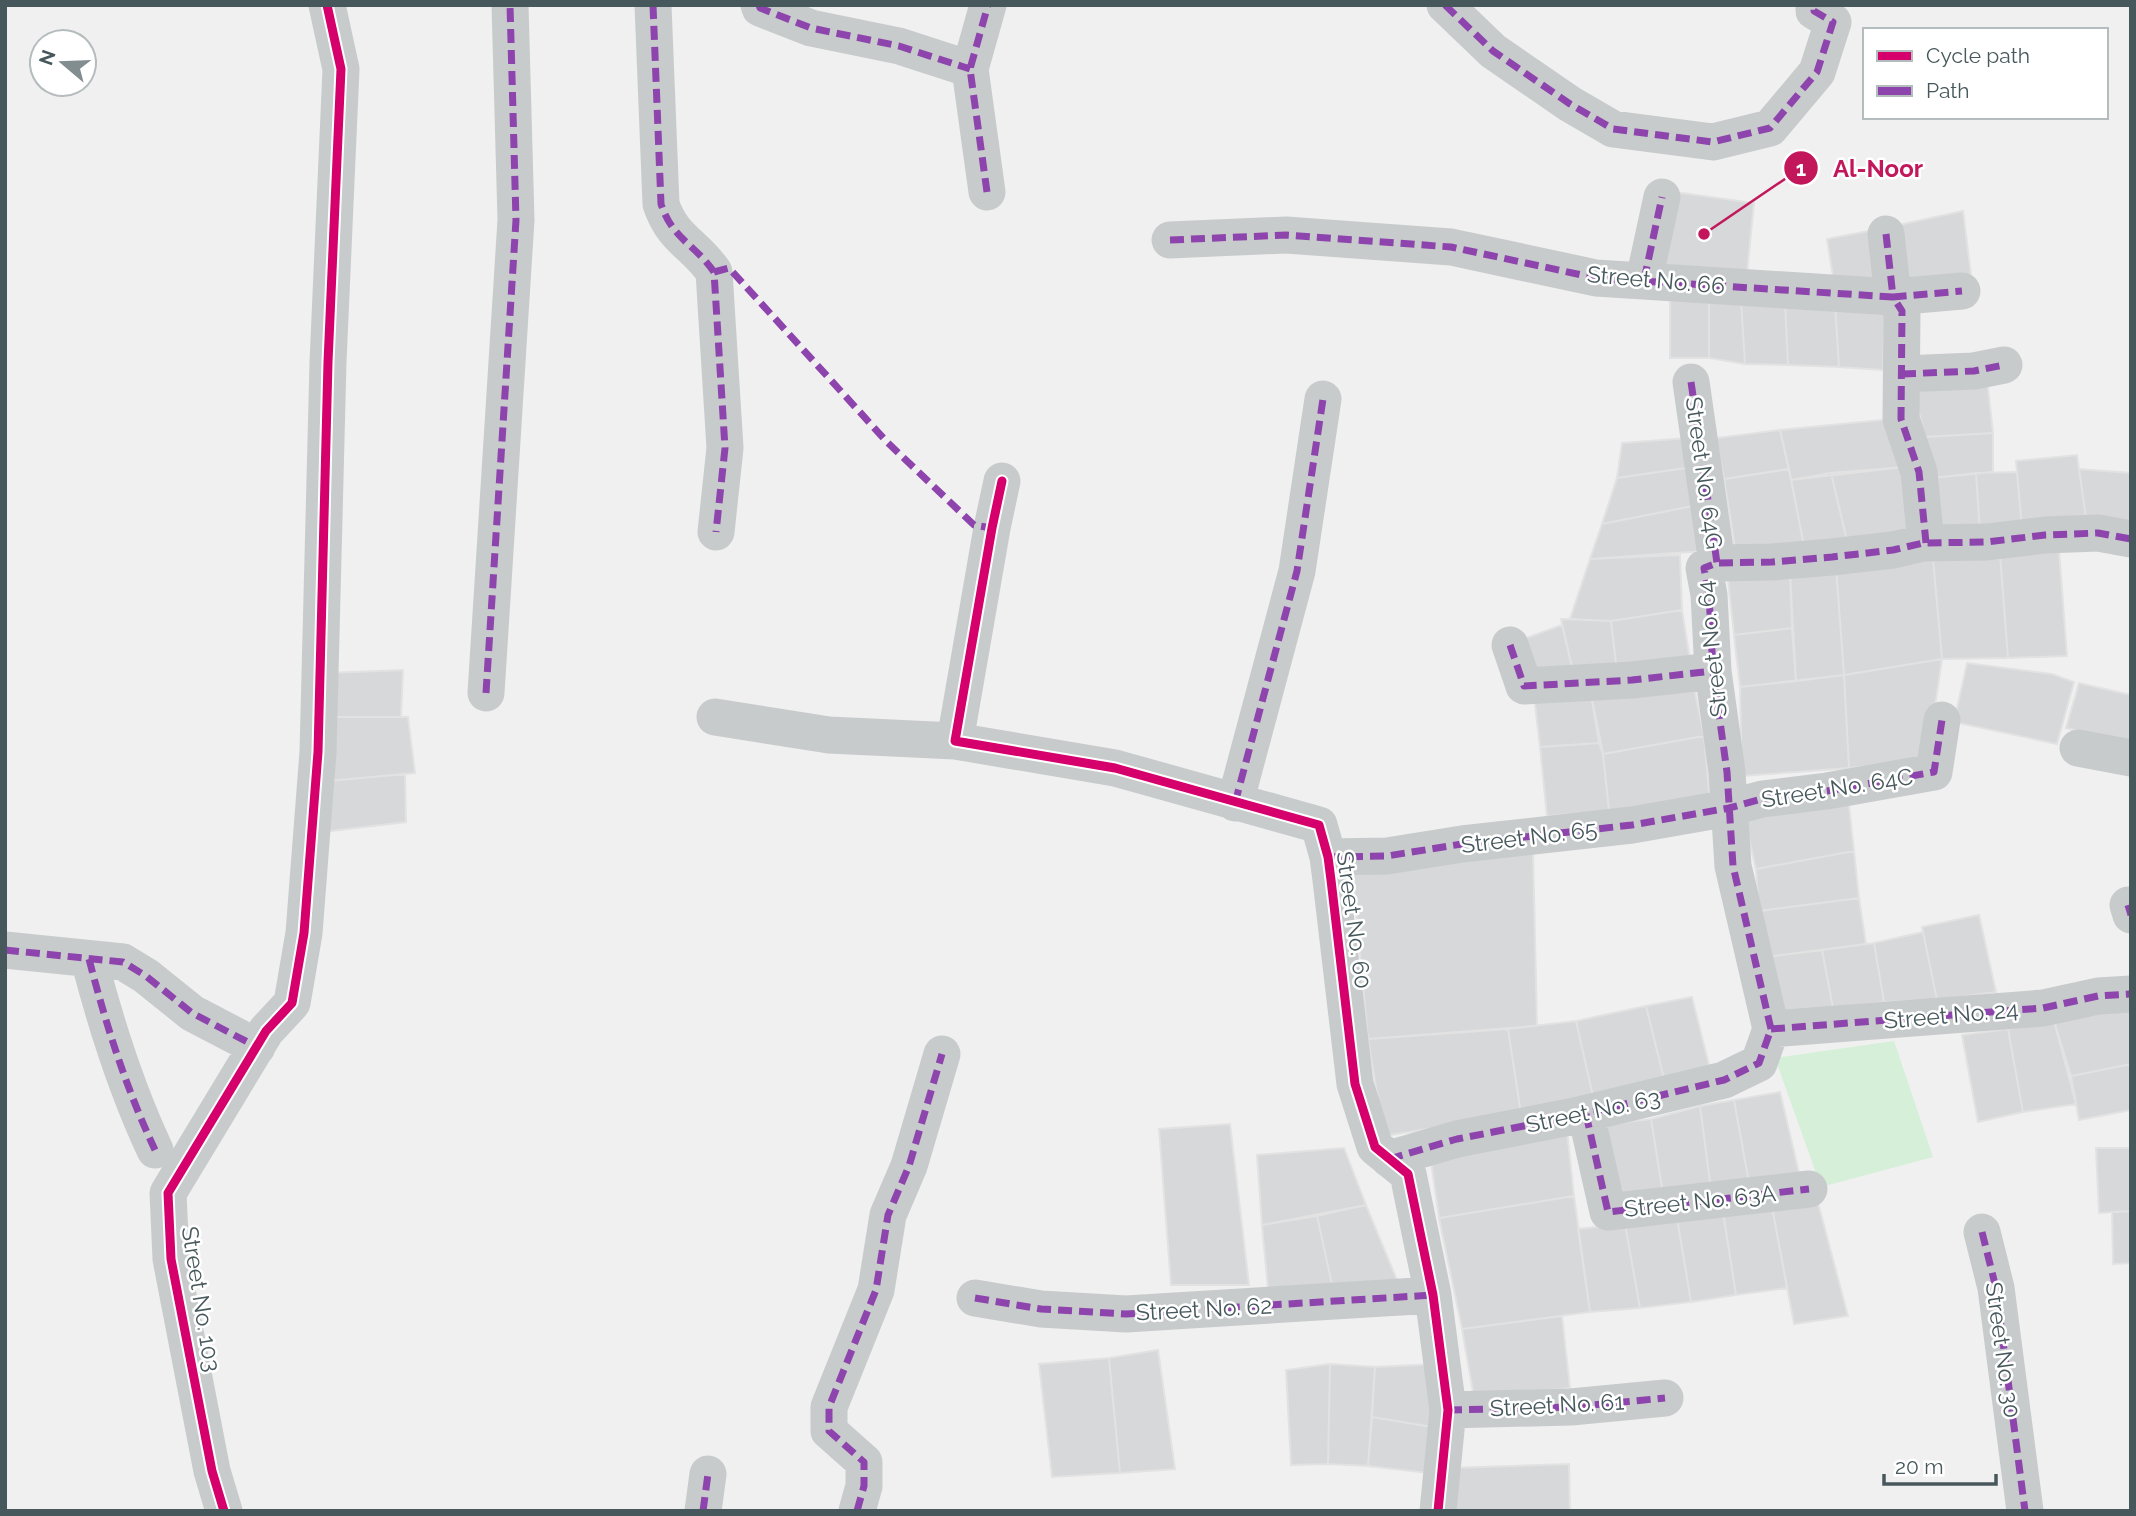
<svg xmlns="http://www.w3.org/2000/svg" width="2136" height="1516" viewBox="0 0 2136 1516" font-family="Raleway,sans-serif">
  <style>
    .green { fill: #d5efd8 }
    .building { fill: #d7d8d9; stroke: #e2e2e3; stroke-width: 2 }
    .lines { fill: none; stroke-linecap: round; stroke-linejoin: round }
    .street { stroke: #c8cbcc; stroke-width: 37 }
    .quiet { stroke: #8e44ad; stroke-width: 7; stroke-dasharray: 14 7; stroke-linecap: butt }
    .cycleway-casing { stroke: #fff; stroke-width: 13 }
    .cycleway { stroke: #d6006c; stroke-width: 9 }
    .labels { text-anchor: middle; stroke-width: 5; stroke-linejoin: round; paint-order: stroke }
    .street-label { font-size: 23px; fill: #47585d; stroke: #fff }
    .leader { fill: none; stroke: #c2185b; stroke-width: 2.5 }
    .callout-dot { fill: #c2185b; stroke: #fff; stroke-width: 2.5 }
    .mark-label { font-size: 21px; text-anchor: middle; font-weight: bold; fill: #fff }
    .callout-label { font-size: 24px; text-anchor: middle; font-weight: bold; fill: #c2185b; stroke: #fff; stroke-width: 5; stroke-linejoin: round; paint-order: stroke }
  </style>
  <rect width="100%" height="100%" fill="#f1f0f0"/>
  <path class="green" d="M 1894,1041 L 1933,1157 L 1821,1187 L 1775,1058 Z"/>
  <path class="building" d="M 1667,191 L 1754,203 L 1747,273 L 1649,265 Z
    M 1963,211 L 1971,275 L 1901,285 L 1894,226 Z
    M 1879,229 L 1884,278 L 1835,289 L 1827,239 Z
    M 1670,299 L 1709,300 L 1709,358 L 1670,358 Z
    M 1709,300 L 1741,301 L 1745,364 L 1709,358 Z
    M 1741,301 L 1785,301 L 1788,365 L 1745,364 Z
    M 1785,301 L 1835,303 L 1839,367 L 1788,365 Z
    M 1885,301 L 1883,370 L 1839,367 L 1835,303 Z
    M 1987,379 L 1993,433 L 1925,437 L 1913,388 Z
    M 1892,419 L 1905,467 L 1791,480 L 1780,430 Z
    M 1780,430 L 1789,469 L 1724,479 L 1716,438 Z
    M 1993,433 L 1993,472 L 1933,478 L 1925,437 Z
    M 1688,438 L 1693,467 L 1617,478 L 1622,443 Z
    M 2077,455 L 2087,525 L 2022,529 L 2016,461 Z
    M 1693,467 L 1698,505 L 1602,524 L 1617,478 Z
    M 1905,467 L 1914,531 L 1847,541 L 1831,473 Z
    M 1789,469 L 1804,546 L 1736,554 L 1724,479 Z
    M 2079,469 L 2131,473 L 2131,526 L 2087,525 Z
    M 2017,472 L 2022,529 L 1980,532 L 1976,473 Z
    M 1831,473 L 1847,541 L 1804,546 L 1791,480 Z
    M 1976,473 L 1980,532 L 1938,535 L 1933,478 Z
    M 1698,505 L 1703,551 L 1590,559 L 1602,524 Z
    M 2059,550 L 2067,656 L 2008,658 L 2000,555 Z
    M 1680,555 L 1682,610 L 1611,621 L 1570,619 L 1590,559 Z
    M 2000,555 L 2008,658 L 1942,659 L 1933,559 Z
    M 1933,559 L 1942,659 L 1844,675 L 1836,567 Z
    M 1836,567 L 1844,675 L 1796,681 L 1790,573 Z
    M 1790,573 L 1792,628 L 1734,635 L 1728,580 Z
    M 1682,610 L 1690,660 L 1617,672 L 1611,621 Z
    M 1561,619 L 1611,621 L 1617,672 L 1574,676 Z
    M 1562,625 L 1574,676 L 1530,680 L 1518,641 Z
    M 1792,628 L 1796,681 L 1740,687 L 1734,635 Z
    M 1942,659 L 1927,760 L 1849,768 L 1844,675 Z
    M 1967,663 L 2052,674 L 2074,682 L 2057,744 L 1954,722 Z
    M 403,670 L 401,717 L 329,717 L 327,673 Z
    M 1844,675 L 1849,768 L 1742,776 L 1740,687 Z
    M 1693,682 L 1704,736 L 1603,754 L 1591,694 Z
    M 2079,683 L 2131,695 L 2130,744 L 2066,728 Z
    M 1591,694 L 1599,743 L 1540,747 L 1534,696 Z
    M 329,717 L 408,717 L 415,773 L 328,781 Z
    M 1704,736 L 1710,802 L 1609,811 L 1603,754 Z
    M 1599,743 L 1603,754 L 1609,811 L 1547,816 L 1540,747 Z
    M 405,774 L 406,822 L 322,832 L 328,781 Z
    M 1848,797 L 1854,851 L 1756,869 L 1744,818 Z
    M 1533,851 L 1537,1026 L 1368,1039 L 1352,870 Z
    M 1854,851 L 1859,898 L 1759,911 L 1756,869 Z
    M 1859,898 L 1866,944 L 1767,957 L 1759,911 Z
    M 1979,915 L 1996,992 L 1937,1000 L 1922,927 Z
    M 1923,932 L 1937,1000 L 1884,1002 L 1874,943 Z
    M 1874,943 L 1884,1002 L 1833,1008 L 1822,950 Z
    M 1822,950 L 1833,1008 L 1779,1015 L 1767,957 Z
    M 1692,997 L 1710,1069 L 1665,1083 L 1646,1006 Z
    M 1646,1006 L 1665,1083 L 1594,1101 L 1576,1021 Z
    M 2131,1006 L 2131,1064 L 2071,1076 L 2054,1021 Z
    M 1576,1021 L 1594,1101 L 1521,1114 L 1508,1029 Z
    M 2054,1021 L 2076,1104 L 2023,1112 L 2008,1029 Z
    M 1508,1029 L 1521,1114 L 1384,1136 L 1368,1039 Z
    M 2008,1029 L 2023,1112 L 1978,1122 L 1962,1035 Z
    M 2131,1064 L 2131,1110 L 2079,1120 L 2071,1076 Z
    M 1780,1092 L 1800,1177 L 1749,1183 L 1734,1100 Z
    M 1734,1100 L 1749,1183 L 1711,1190 L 1700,1106 Z
    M 1700,1106 L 1711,1190 L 1663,1194 L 1651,1119 Z
    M 1651,1119 L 1663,1194 L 1615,1199 L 1603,1125 Z
    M 1230,1124 L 1249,1285 L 1171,1285 L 1159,1129 Z
    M 1567,1131 L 1574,1196 L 1439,1218 L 1431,1161 Z
    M 1344,1148 L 1366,1205 L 1262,1225 L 1257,1155 Z
    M 2096,1148 L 2131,1148 L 2131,1211 L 2099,1213 Z
    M 1574,1196 L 1590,1312 L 1462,1329 L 1439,1218 Z
    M 1818,1203 L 1848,1316 L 1794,1324 L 1772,1207 Z
    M 1366,1205 L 1411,1314 L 1339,1316 L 1317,1216 Z
    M 1772,1207 L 1787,1288 L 1736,1295 L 1723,1212 Z
    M 2131,1211 L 2131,1263 L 2113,1264 L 2112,1212 Z
    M 1723,1212 L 1736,1295 L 1691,1302 L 1677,1218 Z
    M 1317,1216 L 1339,1316 L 1271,1321 L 1262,1225 Z
    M 1677,1218 L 1691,1302 L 1640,1308 L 1625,1224 Z
    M 1625,1224 L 1640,1308 L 1590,1312 L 1578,1229 Z
    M 1562,1316 L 1570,1388 L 1474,1398 L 1462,1329 Z
    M 1158,1350 L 1175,1469 L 1120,1473 L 1109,1358 Z
    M 1109,1358 L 1120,1473 L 1052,1477 L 1039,1364 Z
    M 1330,1364 L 1375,1367 L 1368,1466 L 1328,1464 Z
    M 1330,1364 L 1328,1464 L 1291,1465 L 1286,1370 Z
    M 1435,1364 L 1438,1428 L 1372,1417 L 1375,1367 Z
    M 1372,1417 L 1438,1428 L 1437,1474 L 1368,1466 Z
    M 1569,1464 L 1570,1511 L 1453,1511 L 1451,1468 Z"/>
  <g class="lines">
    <path class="street" d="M 653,5 L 661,204 C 673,240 694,243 714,272 L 725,448 L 716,532
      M 759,5 L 760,8 L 811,28 L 899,46 L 970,69
      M 1445,5 L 1493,51 L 1570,104 L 1613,129 L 1713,142 L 1770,128 L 1817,72 L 1833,22 L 1814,11 L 1814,5
      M 987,192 L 970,69 L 988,5
      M 1886,234 L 1893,297 L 1962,291
      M 1170,240 L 1286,235 L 1451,247 L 1596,278 L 1893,297 L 1902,311 L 1901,419 L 1919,472 L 1926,543
      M 1644,280 L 1662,197
      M 1902,374 L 1974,371 L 2004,365
      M 1691,382 L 1717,563
      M 1002,481 L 992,528 L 955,741 L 1115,768 L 1319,825 L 1328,857 L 1331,880 L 1355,1084 L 1375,1147 L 1408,1174 L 1433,1295 L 1448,1410 L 1438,1511
      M 1510,645 L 1524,686 L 1632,680 L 1713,671
      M 486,693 L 516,220 L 510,5
      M 715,717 L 829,735 L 955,741
      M 2078,748 L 2131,758
      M 1235,803 L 1297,571 L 1323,399
      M 1328,857 L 1387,856 L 1462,844 L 1632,825 L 1729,808 L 1762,799 L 1827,791 L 1934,772 L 1942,720
      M 2128,905 L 2131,915
      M 5,950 L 123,962 L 146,976 L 192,1013 L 257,1047
      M 89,959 C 106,1025 126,1088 155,1150
      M 1771,1029 L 1733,866 L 1727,772 L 1713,671 L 1709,595 L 1704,568 L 1717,563 L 1772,562 L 1832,557 L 1893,550 L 1923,543 L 1987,542 L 2045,535 L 2098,533 L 2131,539
      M 1771,1029 L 2043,1008 L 2098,996 L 2131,994
      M 1586,1114 L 1608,1212 L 1809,1189
      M 1389,1159 L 1457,1139 L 1575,1116 L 1724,1080 L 1759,1063 L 1771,1029
      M 1982,1232 L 1996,1288 L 2025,1511
      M 975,1298 L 1041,1309 L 1126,1314 L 1433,1295
      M 1448,1410 L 1571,1407 L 1665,1398
      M 224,1511 L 212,1471 L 171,1259 L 168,1193 L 266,1031 L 292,1003 L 304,933 L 318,752 L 328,362 L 341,69 L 327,5
      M 703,1511 L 708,1474
      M 857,1511 L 864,1486 L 864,1462 L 829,1431 L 829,1407 L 876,1290 L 888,1215 L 909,1166 L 942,1054"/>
    <path class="quiet" d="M 653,5 L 661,204 C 673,240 694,243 714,272 L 725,448 L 716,532
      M 759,5 L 760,8 L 811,28 L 899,46 L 970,69
      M 1445,5 L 1493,51 L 1570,104 L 1613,129 L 1713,142 L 1770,128 L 1817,72 L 1833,22 L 1814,11 L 1814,5
      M 987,192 L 970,69 L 988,5
      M 1886,234 L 1893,297 L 1962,291
      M 1170,240 L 1286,235 L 1451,247 L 1596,278 L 1893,297 L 1902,311 L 1901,419 L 1919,472 L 1926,543
      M 714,272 L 729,268 L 887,442 L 974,525 L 992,528
      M 1644,280 L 1662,197
      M 1902,374 L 1974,371 L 2004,365
      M 1691,382 L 1717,563
      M 1510,645 L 1524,686 L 1632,680 L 1713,671
      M 486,693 L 516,220 L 510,5
      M 1235,803 L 1297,571 L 1323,399
      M 1328,857 L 1387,856 L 1462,844 L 1632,825 L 1729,808 L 1762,799 L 1827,791 L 1934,772 L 1942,720
      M 2128,905 L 2131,915
      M 5,950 L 123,962 L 146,976 L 192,1013 L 257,1047
      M 89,959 C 106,1025 126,1088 155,1150
      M 1771,1029 L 1733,866 L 1727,772 L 1713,671 L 1709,595 L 1704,568 L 1717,563 L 1772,562 L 1832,557 L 1893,550 L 1923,543 L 1987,542 L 2045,535 L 2098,533 L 2131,539
      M 1771,1029 L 2043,1008 L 2098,996 L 2131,994
      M 1586,1114 L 1608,1212 L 1809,1189
      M 1389,1159 L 1457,1139 L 1575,1116 L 1724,1080 L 1759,1063 L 1771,1029
      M 1982,1232 L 1996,1288 L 2025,1511
      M 975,1298 L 1041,1309 L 1126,1314 L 1433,1295
      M 1448,1410 L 1571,1407 L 1665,1398
      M 703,1511 L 708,1474
      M 857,1511 L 864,1486 L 864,1462 L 829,1431 L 829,1407 L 876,1290 L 888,1215 L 909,1166 L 942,1054"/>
    <g class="cycleway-casing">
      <path id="cycleway" d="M 1002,481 L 992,528 L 955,741 L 1115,768 L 1319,825 L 1328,857 L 1331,880 L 1355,1084 L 1375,1147 L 1408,1174 L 1433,1295 L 1448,1410 L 1438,1511
        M 224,1511 L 212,1471 L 171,1259 L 168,1193 L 266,1031 L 292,1003 L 304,933 L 318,752 L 328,362 L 341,69 L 327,5"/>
    </g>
    <use href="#cycleway" class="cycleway"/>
  </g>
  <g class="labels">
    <g class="street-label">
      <text transform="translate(1656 280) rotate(5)" y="8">Street No. 66</text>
      <text transform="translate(1704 473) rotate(82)" y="8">Street No. 64G</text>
      <text transform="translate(1712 649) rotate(-96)" y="8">Street No. 64</text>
      <text transform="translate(1837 788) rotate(-9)" y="8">Street No. 64C</text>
      <text transform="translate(1529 837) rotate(-7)" y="8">Street No. 65</text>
      <text transform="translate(1354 920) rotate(82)" y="8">Street No. 60</text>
      <text transform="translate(1951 1015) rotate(-5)" y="8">Street No. 24</text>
      <text transform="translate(1593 1111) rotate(-12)" y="8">Street No. 63</text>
      <text transform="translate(1700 1201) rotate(-6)" y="8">Street No. 63A</text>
      <text transform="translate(201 1299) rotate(81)" y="8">Street No. 103</text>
      <text transform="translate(1204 1309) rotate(-3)" y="8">Street No. 62</text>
      <text transform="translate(2003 1350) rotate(82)" y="8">Street No. 30</text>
      <text transform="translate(1557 1405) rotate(-3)" y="8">Street No. 61</text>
    </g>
  </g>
  <path class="leader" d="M1704 234L1801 168"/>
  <g class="callout-dot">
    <circle cx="1704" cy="234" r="7"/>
    <circle cx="1801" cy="168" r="18"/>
  </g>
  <g class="mark-label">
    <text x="1801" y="176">1</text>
  </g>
  <g class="callout-label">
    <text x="1878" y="177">Al-Noor</text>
  </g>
  <rect width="2136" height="1516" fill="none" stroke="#47585d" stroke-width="14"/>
  <rect x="1863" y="28" width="245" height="91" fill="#ffffff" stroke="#b5bcbe" stroke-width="2"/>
  <rect x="1877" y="51" width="35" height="10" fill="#d6006c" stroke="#b5bcbe" stroke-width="2"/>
  <text x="1926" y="63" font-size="21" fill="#47585d">Cycle path</text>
  <rect x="1877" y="86" width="35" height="10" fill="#8e44ad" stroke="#b5bcbe" stroke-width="2"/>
  <text x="1926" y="98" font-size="21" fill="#47585d">Path</text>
  <g transform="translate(63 63) rotate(289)"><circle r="33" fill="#ffffff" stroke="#b5bcbe" stroke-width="2"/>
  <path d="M0-5L12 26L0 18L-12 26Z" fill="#828d90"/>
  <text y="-10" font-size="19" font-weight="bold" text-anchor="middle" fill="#47585d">N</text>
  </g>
  <path d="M1884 1474v10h112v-10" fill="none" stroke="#47585d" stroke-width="3.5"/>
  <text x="1895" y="1474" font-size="21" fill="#47585d" stroke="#ffffff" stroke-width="5" paint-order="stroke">20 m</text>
</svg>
